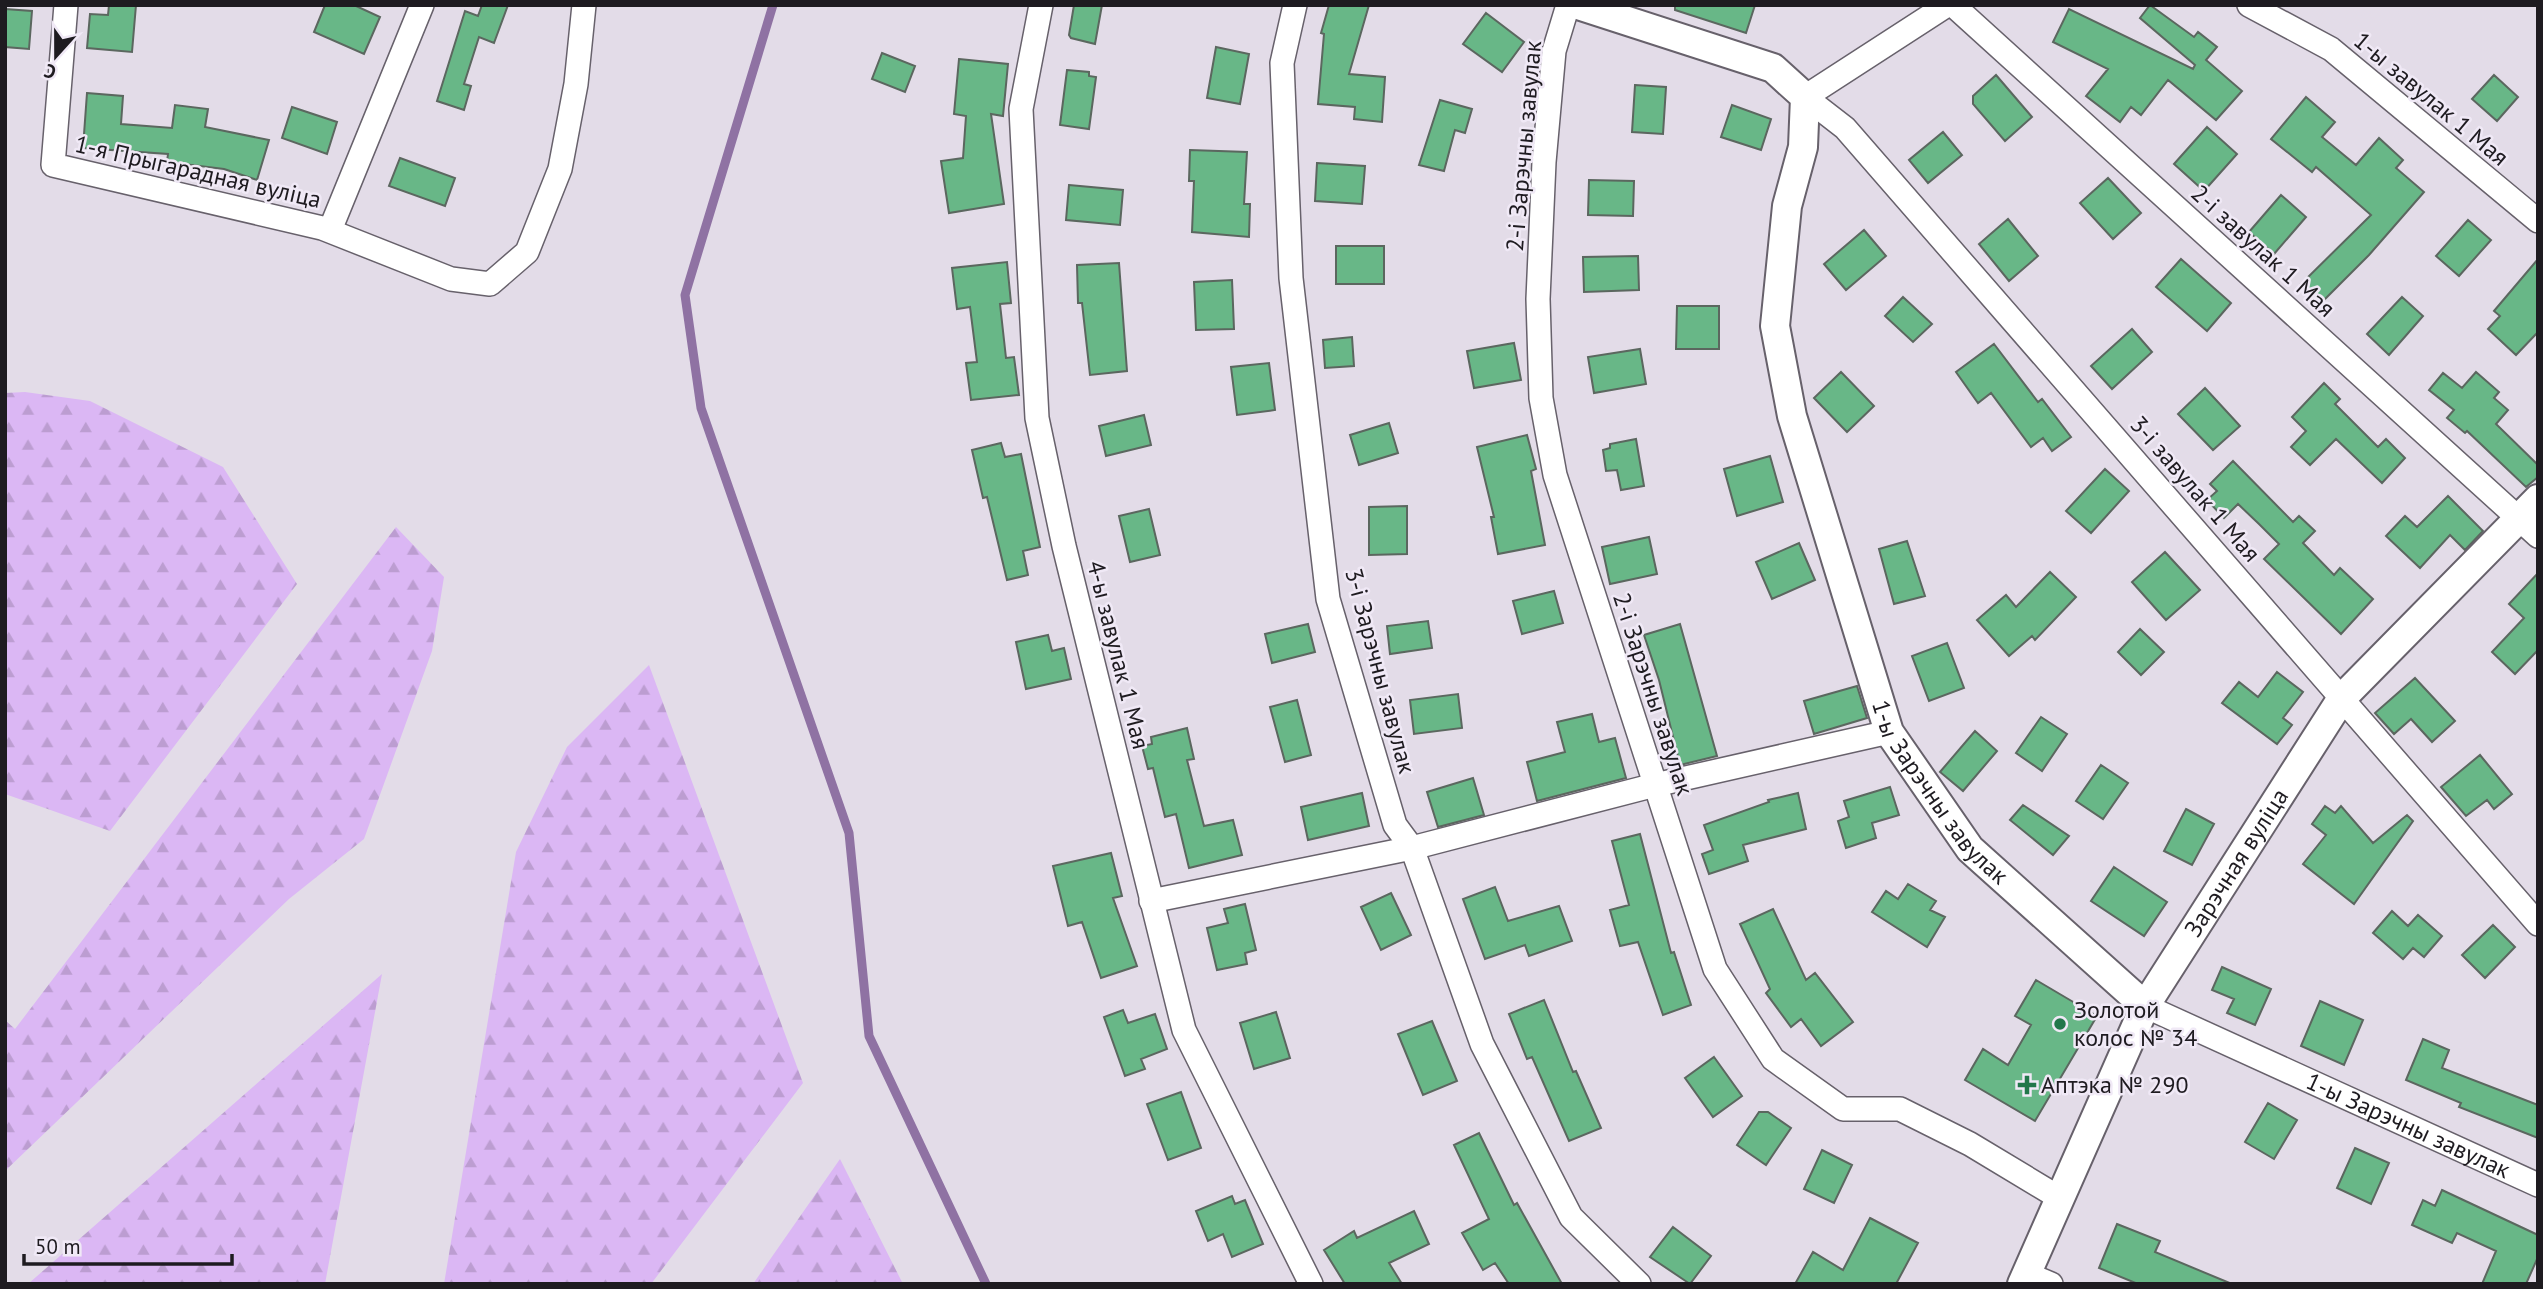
<svg xmlns="http://www.w3.org/2000/svg" width="2543" height="1289" viewBox="0 0 2543 1289" font-family="'PT Sans',sans-serif">
  <style>
    .forest { fill: url(#forest-firs) }
    .lines { fill: none; stroke-linecap: round; stroke-linejoin: round }
    .stream { stroke: #8f72a3; stroke-width: 9 }
    .building { fill: #68b787; stroke: #5b675f; stroke-width: 2 }
    .minor-casing { stroke: #67616b; stroke-width: 26 }
    .tertiary-casing { stroke: #67616b; stroke-width: 32 }
    .minor { stroke: #fff; stroke-width: 23 }
    .tertiary { stroke: #fff; stroke-width: 28 }
    .poi-dot { fill: #22774a; stroke: #f0e9f6; stroke-width: 2.5 }
    .labels { text-anchor: middle; stroke-width: 5; stroke-linejoin: round; paint-order: stroke }
    .street-label { font-size: 24px; fill: #1e1b20; stroke: #f0e9f6 }
    .poi-label { font-size: 24px; fill: #1e1b20; stroke: #f0e9f6; text-anchor: start }
  </style>
  <defs>
    <pattern id="forest-firs" width="22" height="20" patternUnits="userSpaceOnUse" patternTransform="scale(1.75)"><rect width="22" height="20" fill="#dbb7f4"/><path d="M5 1l3.5 6h-7zM16 11l3.5 6h-7z" fill="#bc9dd1"/></pattern>
  </defs>
  <rect width="100%" height="100%" fill="#e3dce8"/>
  <path class="forest" d="M 25,392 L 90,401 L 223,467 L 297,584 L 110,831 L 5,794 L 5,393 Z
    M 396,527 L 444,577 L 432,651 L 364,839 L 289,899 L 5,1171 L 5,1020 L 15,1029 Z
    M 649,665 L 803,1083 L 651,1284 L 444,1284 L 516,852 L 567,747 Z
    M 382,974 L 325,1284 L 28,1284 Z
    M 840,1159 L 903,1284 L 753,1284 Z"/>
  <g class="lines">
    <path class="stream" d="M 773,5 L 685,295 L 701,408 L 849,833 L 869,1036 L 986,1284"/>
  </g>
  <path class="building" d="M 109,5 L 136,5 L 132,52 L 87,48 L 90,14 L 108,15 Z
    M 325,5 L 354,5 L 380,17 L 364,54 L 314,32 Z
    M 482,5 L 508,5 L 494,43 L 479,37 L 464,84 L 471,86 L 464,110 L 437,101 L 465,11 L 478,16 Z
    M 1074,5 L 1102,5 L 1095,44 L 1071,38 L 1069,35 Z
    M 1329,5 L 1369,5 L 1349,74 L 1385,77 L 1382,122 L 1354,119 L 1355,107 L 1318,104 L 1324,34 L 1321,33 Z
    M 1675,5 L 1755,5 L 1746,33 L 1675,10 Z
    M 2150,5 L 2194,37 L 2198,32 L 2217,47 L 2206,60 L 2242,91 L 2216,120 L 2168,80 L 2141,115 L 2131,107 L 2120,122 L 2086,96 L 2108,69 L 2053,42 L 2069,9 L 2193,69 L 2195,65 L 2140,18 Z
    M 5,9 L 32,11 L 29,49 L 5,47 Z
    M 1486,13 L 1524,42 L 1502,72 L 1463,44 Z
    M 1216,47 L 1249,54 L 1240,104 L 1207,98 Z
    M 882,53 L 915,66 L 905,92 L 872,79 Z
    M 959,59 L 1008,64 L 1003,116 L 991,114 L 1004,204 L 949,213 L 941,161 L 963,158 L 966,116 L 954,114 Z
    M 1067,70 L 1089,72 L 1089,76 L 1096,77 L 1089,129 L 1060,125 Z
    M 1996,75 L 2032,117 L 2005,141 L 1973,104 L 1973,96 Z
    M 2494,75 L 2518,97 L 2497,121 L 2472,99 Z
    M 1635,85 L 1666,87 L 1663,134 L 1632,132 Z
    M 87,93 L 123,96 L 121,124 L 172,128 L 175,105 L 208,109 L 205,127 L 269,140 L 257,180 L 224,169 L 167,162 L 168,154 L 83,148 Z
    M 2306,97 L 2335,122 L 2322,137 L 2356,165 L 2379,138 L 2403,160 L 2396,168 L 2424,192 L 2369,255 L 2321,303 L 2301,284 L 2371,215 L 2316,167 L 2312,172 L 2271,139 Z
    M 1440,100 L 1472,109 L 1465,133 L 1455,130 L 1444,171 L 1419,165 Z
    M 1732,105 L 1771,119 L 1761,150 L 1721,137 Z
    M 292,107 L 337,122 L 327,154 L 282,138 Z
    M 2207,127 L 2237,154 L 2204,191 L 2174,164 Z
    M 1943,132 L 1962,155 L 1928,183 L 1909,160 Z
    M 1190,150 L 1247,152 L 1244,204 L 1250,204 L 1249,237 L 1192,232 L 1194,181 L 1189,181 Z
    M 400,158 L 455,178 L 445,206 L 389,186 Z
    M 1317,163 L 1365,166 L 1362,204 L 1315,201 Z
    M 2108,178 L 2141,213 L 2113,239 L 2080,203 Z
    M 1589,180 L 1634,181 L 1633,216 L 1588,215 Z
    M 1069,185 L 1123,190 L 1120,225 L 1066,220 Z
    M 2281,195 L 2306,217 L 2274,254 L 2249,232 Z
    M 2008,219 L 2038,256 L 2009,281 L 1979,244 Z
    M 2468,220 L 2491,240 L 2459,276 L 2436,256 Z
    M 1864,230 L 1886,256 L 1846,290 L 1824,264 Z
    M 1336,246 L 1384,246 L 1384,284 L 1336,284 Z
    M 1638,256 L 1639,290 L 1584,292 L 1583,257 Z
    M 2181,259 L 2231,303 L 2207,331 L 2156,287 Z
    M 2538,259 L 2538,332 L 2516,355 L 2488,329 L 2500,316 L 2494,311 Z
    M 1007,262 L 1011,303 L 1000,304 L 1006,358 L 1014,357 L 1019,395 L 971,400 L 966,363 L 977,362 L 970,307 L 957,309 L 952,268 Z
    M 1119,263 L 1127,371 L 1090,375 L 1082,303 L 1078,303 L 1077,265 Z
    M 1232,280 L 1234,329 L 1196,330 L 1194,282 Z
    M 1903,297 L 1932,324 L 1913,342 L 1885,316 Z
    M 2402,297 L 2423,316 L 2389,355 L 2367,334 Z
    M 1677,306 L 1719,306 L 1719,349 L 1676,349 Z
    M 2132,329 L 2152,352 L 2112,389 L 2091,366 Z
    M 1352,337 L 1354,366 L 1325,368 L 1323,340 Z
    M 1514,343 L 1521,380 L 1474,388 L 1467,351 Z
    M 1994,344 L 2038,402 L 2042,399 L 2071,437 L 2052,451 L 2043,438 L 2031,447 L 1991,393 L 1978,403 L 1956,372 Z
    M 1640,349 L 1646,384 L 1594,393 L 1588,357 Z
    M 1269,363 L 1275,410 L 1237,415 L 1231,367 Z
    M 1841,372 L 1874,406 L 1847,432 L 1814,398 Z
    M 2476,372 L 2499,392 L 2494,398 L 2508,410 L 2496,424 L 2538,465 L 2538,477 L 2526,487 L 2467,431 L 2465,433 L 2447,418 L 2454,410 L 2429,390 L 2443,373 L 2462,388 Z
    M 2324,383 L 2340,399 L 2335,404 L 2378,447 L 2386,439 L 2405,458 L 2382,483 L 2336,439 L 2310,465 L 2291,447 L 2306,431 L 2292,417 Z
    M 2205,388 L 2240,426 L 2213,450 L 2178,414 Z
    M 1144,415 L 1151,445 L 1106,456 L 1099,426 Z
    M 1389,423 L 1398,453 L 1359,465 L 1350,435 Z
    M 1527,435 L 1536,469 L 1531,471 L 1545,545 L 1498,554 L 1491,517 L 1494,517 L 1477,447 Z
    M 1636,439 L 1644,486 L 1621,490 L 1617,470 L 1606,471 L 1603,450 L 1610,448 L 1610,444 Z
    M 1001,443 L 1005,457 L 1021,454 L 1040,547 L 1023,551 L 1028,575 L 1007,580 L 987,497 L 983,498 L 972,450 Z
    M 1770,456 L 1783,502 L 1737,516 L 1724,469 Z
    M 2233,461 L 2293,522 L 2299,516 L 2315,531 L 2303,543 L 2334,575 L 2340,568 L 2373,599 L 2341,634 L 2264,559 L 2279,544 L 2259,524 L 2238,504 L 2224,518 L 2207,500 L 2217,491 L 2210,484 Z
    M 2105,469 L 2129,491 L 2091,533 L 2066,511 Z
    M 2448,496 L 2483,531 L 2465,550 L 2450,535 L 2420,568 L 2386,536 L 2405,516 L 2417,527 Z
    M 1407,506 L 1407,554 L 1369,555 L 1369,507 Z
    M 1149,509 L 1160,555 L 1130,562 L 1119,516 Z
    M 1649,537 L 1657,574 L 1610,584 L 1602,547 Z
    M 1907,541 L 1925,596 L 1894,604 L 1879,549 Z
    M 1799,543 L 1815,580 L 1772,599 L 1756,562 Z
    M 2165,552 L 2200,590 L 2166,620 L 2132,582 Z
    M 2050,572 L 2076,597 L 2035,640 L 2032,636 L 2009,656 L 1977,620 L 2006,595 L 2016,607 Z
    M 2538,573 L 2538,650 L 2515,674 L 2492,652 L 2524,618 L 2509,604 Z
    M 1554,591 L 1563,623 L 1522,634 L 1513,601 Z
    M 1428,621 L 1432,648 L 1390,654 L 1387,626 Z
    M 1308,624 L 1315,652 L 1272,663 L 1265,634 Z
    M 1680,624 L 1717,756 L 1680,765 L 1659,680 L 1644,635 Z
    M 2140,629 L 2164,652 L 2141,675 L 2118,652 Z
    M 1048,635 L 1052,651 L 1064,648 L 1071,679 L 1026,689 L 1016,642 Z
    M 1947,643 L 1964,688 L 1929,701 L 1912,656 Z
    M 2277,672 L 2303,692 L 2283,718 L 2292,725 L 2277,744 L 2222,703 L 2239,682 L 2258,697 Z
    M 2415,678 L 2455,721 L 2432,742 L 2411,719 L 2394,734 L 2375,713 Z
    M 1857,686 L 1867,718 L 1814,734 L 1804,701 Z
    M 1458,694 L 1462,728 L 1414,734 L 1410,700 Z
    M 1297,700 L 1311,755 L 1285,762 L 1270,707 Z
    M 1592,714 L 1599,742 L 1615,738 L 1626,778 L 1537,801 L 1527,762 L 1565,752 L 1557,722 Z
    M 2041,717 L 2067,734 L 2042,771 L 2016,753 Z
    M 1187,728 L 1194,759 L 1187,760 L 1204,826 L 1233,820 L 1242,855 L 1189,868 L 1176,814 L 1165,817 L 1153,768 L 1148,769 L 1142,746 L 1152,744 L 1151,737 Z
    M 1975,731 L 1997,751 L 1963,791 L 1940,772 Z
    M 2480,755 L 2512,794 L 2494,809 L 2487,800 L 2466,816 L 2441,787 Z
    M 2101,765 L 2128,783 L 2103,819 L 2076,801 Z
    M 1473,778 L 1484,815 L 1438,827 L 1427,792 Z
    M 1890,787 L 1899,815 L 1872,823 L 1876,838 L 1846,848 L 1838,821 L 1849,817 L 1844,801 Z
    M 1362,793 L 1369,826 L 1308,840 L 1301,807 Z
    M 1798,793 L 1806,829 L 1743,845 L 1748,861 L 1709,874 L 1702,854 L 1713,850 L 1704,825 L 1769,802 L 1768,800 Z
    M 2023,805 L 2069,836 L 2053,855 L 2010,820 Z
    M 2325,806 L 2335,813 L 2341,806 L 2373,843 L 2407,815 L 2413,821 L 2354,904 L 2303,864 L 2326,835 L 2312,824 Z
    M 2186,809 L 2214,824 L 2192,865 L 2164,851 Z
    M 1640,834 L 1671,953 L 1674,952 L 1691,1005 L 1663,1015 L 1638,942 L 1620,946 L 1610,910 L 1629,905 L 1612,841 Z
    M 1111,853 L 1122,896 L 1113,898 L 1137,966 L 1101,978 L 1082,922 L 1068,926 L 1053,866 Z
    M 2114,867 L 2167,902 L 2144,936 L 2091,901 Z
    M 1908,884 L 1936,901 L 1930,910 L 1945,917 L 1927,947 L 1872,912 L 1886,891 L 1898,899 Z
    M 1495,887 L 1508,921 L 1559,906 L 1572,941 L 1529,956 L 1525,945 L 1485,959 L 1463,899 Z
    M 1391,893 L 1411,935 L 1381,950 L 1361,907 Z
    M 1245,904 L 1256,950 L 1245,953 L 1247,964 L 1217,970 L 1207,928 L 1228,923 L 1224,909 Z
    M 1773,909 L 1806,980 L 1815,973 L 1853,1022 L 1821,1046 L 1801,1019 L 1791,1027 L 1766,993 L 1770,989 L 1740,924 Z
    M 2392,911 L 2408,926 L 2418,915 L 2442,936 L 2424,957 L 2413,948 L 2403,959 L 2373,933 Z
    M 2493,925 L 2515,947 L 2485,978 L 2462,955 Z
    M 2222,967 L 2271,989 L 2255,1025 L 2227,1013 L 2234,999 L 2212,990 Z
    M 2036,980 L 2097,1016 L 2035,1121 L 1965,1080 L 1983,1049 L 2008,1065 L 2031,1025 L 2015,1016 Z
    M 1544,1000 L 1573,1072 L 1576,1071 L 1601,1128 L 1569,1141 L 1532,1057 L 1527,1059 L 1509,1014 Z
    M 2320,1001 L 2363,1020 L 2344,1065 L 2301,1046 Z
    M 1123,1010 L 1128,1023 L 1155,1014 L 1167,1049 L 1141,1059 L 1145,1069 L 1125,1076 L 1104,1017 Z
    M 1276,1012 L 1290,1058 L 1254,1069 L 1240,1023 Z
    M 1432,1021 L 1457,1081 L 1423,1095 L 1398,1034 Z
    M 2423,1039 L 2449,1050 L 2442,1068 L 2538,1105 L 2538,1138 L 2459,1107 L 2461,1103 L 2406,1080 Z
    M 1714,1057 L 1742,1096 L 1713,1117 L 1685,1078 Z
    M 1181,1092 L 1201,1148 L 1168,1160 L 1147,1104 Z
    M 2268,1103 L 2297,1120 L 2274,1159 L 2245,1142 Z
    M 1759,1112 L 1768,1112 L 1791,1128 L 1766,1165 L 1737,1145 Z
    M 1479,1133 L 1514,1205 L 1517,1203 L 1562,1284 L 1509,1284 L 1495,1263 L 1483,1270 L 1462,1233 L 1489,1219 L 1454,1145 Z
    M 2355,1148 L 2389,1163 L 2371,1204 L 2337,1188 Z
    M 1822,1150 L 1852,1165 L 1834,1203 L 1804,1189 Z
    M 2442,1190 L 2538,1235 L 2538,1257 L 2526,1284 L 2482,1284 L 2496,1251 L 2457,1233 L 2452,1243 L 2412,1225 L 2423,1200 L 2435,1206 Z
    M 1232,1196 L 1235,1204 L 1245,1200 L 1263,1244 L 1232,1257 L 1223,1234 L 1208,1241 L 1196,1211 Z
    M 1414,1211 L 1429,1244 L 1389,1263 L 1402,1284 L 1345,1284 L 1324,1250 L 1354,1231 L 1357,1238 Z
    M 1870,1218 L 1918,1243 L 1896,1284 L 1795,1284 L 1813,1252 L 1843,1270 Z
    M 2117,1224 L 2160,1241 L 2155,1252 L 2232,1284 L 2138,1284 L 2099,1268 Z
    M 1673,1227 L 1711,1256 L 1690,1284 L 1650,1257 Z"/>
  <g class="lines">
    <g class="minor-casing">
      <g id="minor">
        <path d="M 66,5 L 53,165 L 322,228 L 451,279 L 490,284 L 527,252 L 560,169 L 576,84 L 584,5"/>
        <path d="M 1041,5 L 1021,109 L 1037,418 L 1064,546 L 1184,1030 L 1311,1284"/>
        <path d="M 1295,5 L 1282,63 L 1291,278 L 1328,599 L 1395,825 L 1412,848 L 1482,1044 L 1571,1217 L 1639,1284"/>
        <path d="M 1568,5 L 1554,51 L 1544,162 L 1538,299 L 1541,398 L 1555,475 L 1715,969 L 1773,1059 L 1843,1109 L 1900,1109 L 1970,1144 L 2058,1197"/>
        <path d="M 1947,5 L 1805,97 L 1845,128 L 2538,924"/>
        <path d="M 1953,5 L 2538,536"/>
        <path d="M 2249,5 L 2331,49 L 2538,221"/>
        <path d="M 330,230 L 422,5"/>
        <path d="M 1151,901 L 1412,848 L 1655,785 L 1889,732"/>
        <path id="s1" d="M 2145,1006 L 2538,1185"/>
        <path d="M 2027,1274 L 2051,1284"/>
      </g>
    </g>
    <g class="tertiary-casing">
      <g id="tertiary">
        <path id="s2" d="M 1578,5 L 1773,68 L 1805,97 L 1803,147 L 1787,206 L 1775,326 L 1792,416 L 1889,732 L 1970,849 L 2145,1006"/>
        <path id="s3" d="M 2022,1284 L 2145,1006 L 2342,698 L 2538,499"/>
      </g>
    </g>
    <use href="#minor" class="minor"/>
    <use href="#tertiary" class="tertiary"/>
  </g>
  <g class="poi-dot">
    <circle cx="2060" cy="1024" r="7"/>
    <path d="M2023.5 1074.5h7v7h7v7h-7v7h-7v-7h-7v-7h7z"/>
  </g>
  <g class="labels">
    <g class="street-label">
      <text transform="translate(2431 99) rotate(40)" y="8">1-ы завулак 1 Мая</text>
      <text transform="translate(1524 146) rotate(-85)" y="8">2-і Зарэчны завулак</text>
      <text transform="translate(198 172) rotate(13)" y="8">1-я Прыгарадная вуліца</text>
      <text transform="translate(2263 251) rotate(42)" y="8">2-і завулак 1 Мая</text>
      <text transform="translate(2195 489) rotate(49)" y="8">3-і завулак 1 Мая</text>
      <text transform="translate(1118 655) rotate(76)" y="8">4-ы завулак 1 Мая</text>
      <text transform="translate(1380 671) rotate(75)" y="8">3-і Зарэчны завулак</text>
      <text transform="translate(1653 694) rotate(72)" y="8">2-і Зарэчны завулак</text>
      <text dy="8" stroke="none"><textPath href="#s2" startOffset="980">1-ы Зарэчны завулак</textPath></text>
      <text dy="8" stroke="none"><textPath href="#s3" startOffset="474">Зарэчная вуліца</textPath></text>
      <text dy="8" stroke="none"><textPath href="#s1" startOffset="289">1-ы Зарэчны завулак</textPath></text>
    </g>
    <g class="poi-label">
      <text x="2074" y="1018">Золотой<tspan x="2074" dy="28">колос № 34</tspan></text>
      <text x="2041" y="1093">Аптэка № 290</text>
    </g>
  </g>
  <rect width="2543" height="1289" fill="none" stroke="#1e1b20" stroke-width="14"/>
  <g transform="translate(56 56) rotate(201)" stroke="#f0e9f6" stroke-width="5" paint-order="stroke">
  <path d="M0-5L12 26L0 18L-12 26Z" fill="#1e1b20"/>
  <text y="-10" font-size="19" font-weight="bold" text-anchor="middle" fill="#1e1b20">С</text>
  </g>
  <path d="M24 1254v10h208v-10" fill="none" stroke="#1e1b20" stroke-width="3.5"/>
  <text x="35" y="1254" font-size="21" fill="#1e1b20" stroke="#f0e9f6" stroke-width="5" paint-order="stroke">50 m</text>
</svg>
